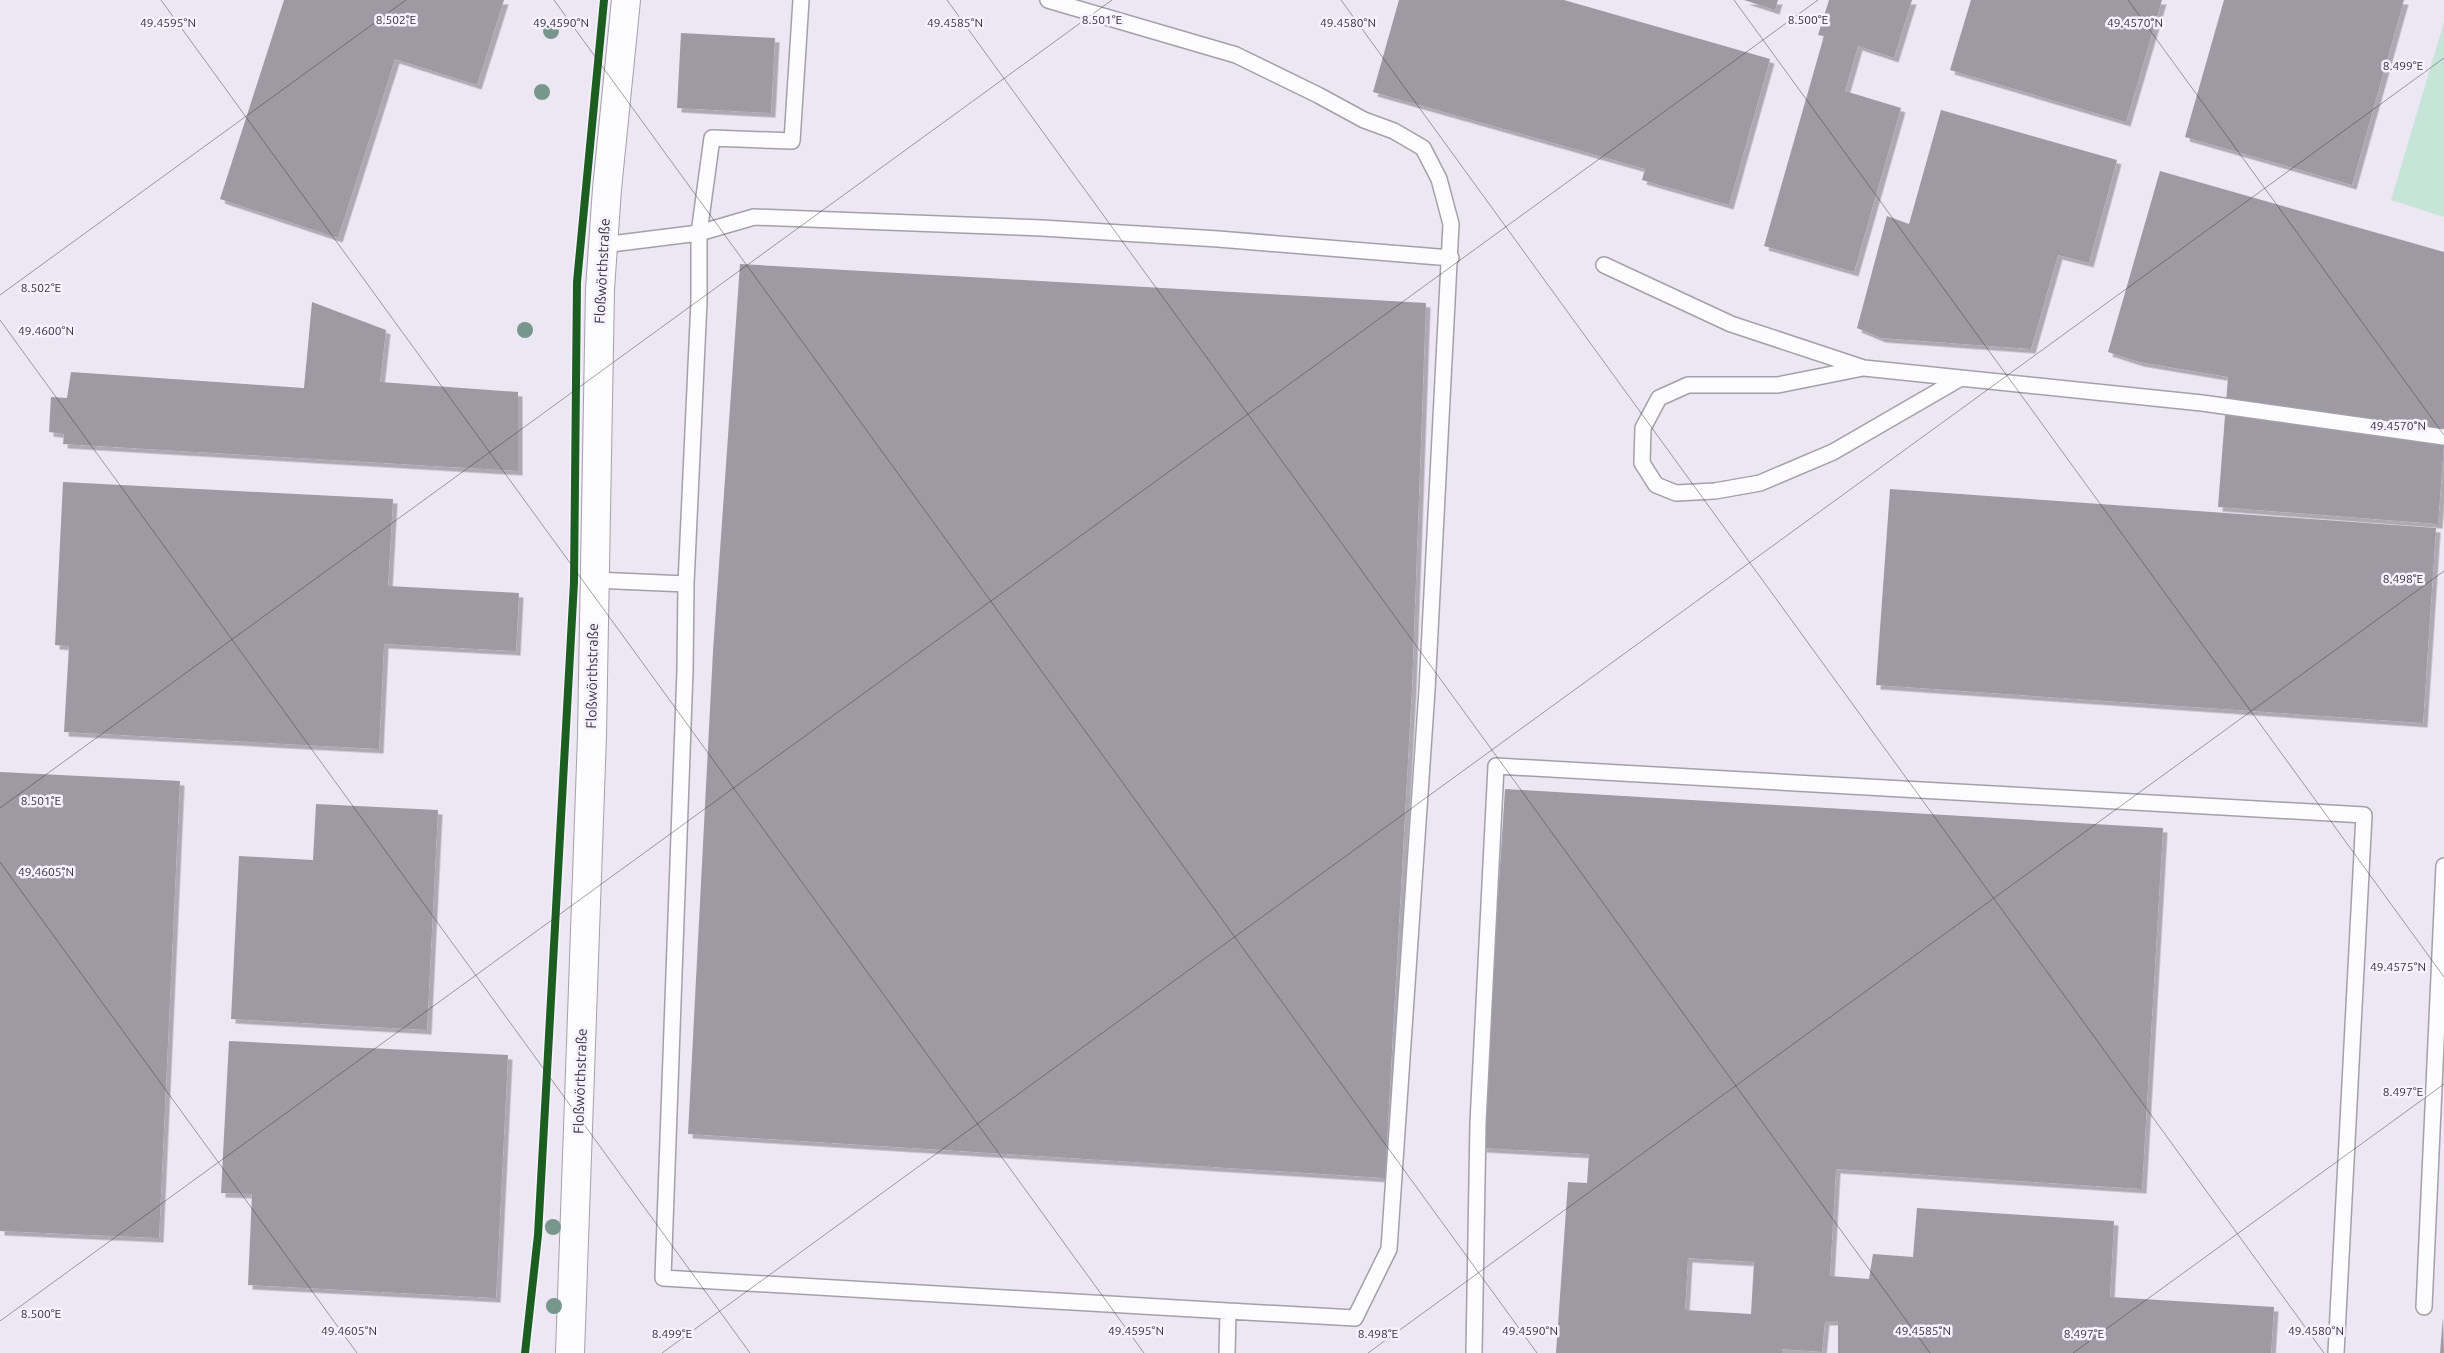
<svg xmlns="http://www.w3.org/2000/svg" width="2444" height="1353" viewBox="0 0 2444 1353" font-family="Ubuntu,sans-serif">
  <style>
    .green { fill: #c7e4d8 }
    .building { fill: #9e9aa3; fill-rule: evenodd; filter: url(#shadow) }
    .lines { fill: none; stroke-linecap: round; stroke-linejoin: round }
    .lane-casing { stroke: #a4a0a9; stroke-width: 18 }
    .secondary-casing { stroke: #a4a0a9; stroke-width: 30 }
    .lane { stroke: #fcfbfd; stroke-width: 15 }
    .secondary { stroke: #fcfbfd; stroke-width: 28 }
    .cycleway-casing { stroke: #f6f1ff; stroke-width: 11 }
    .cycleway { stroke: #1b5e20; stroke-width: 8 }
    .tree { fill: #77968c }
    .ticks { fill: none; stroke: #35323a; stroke-width: 1; stroke-opacity: 0.45 }
    .labels { text-anchor: middle; stroke-width: 5; stroke-linejoin: round; paint-order: stroke }
    .street-label { font-size: 14px; fill: #35323a; stroke: #f6f1ff }
    .ticks-label { font-size: 12px; text-anchor: middle; fill: #35323a; stroke: #f6f1ff; stroke-width: 5; stroke-linejoin: round; paint-order: stroke }
  </style>
  <defs>
    <filter id="shadow"><feDropShadow dx="4.5" dy="4.5" stdDeviation="0" flood-color="#0004"/></filter>
  </defs>
  <rect width="100%" height="100%" fill="#ece7f3"/>
  <path class="green" d="M 2444,22 L 2444,217 L 2391,200 Z"/>
  <path class="building" d="M 284,0 L 504,0 L 477,85 L 395,59 L 338,238 L 220,199 Z
    M 1399,0 L 1564,0 L 1770,59 L 1729,205 L 1642,180 L 1645,169 L 1373,92 Z
    M 1744,0 L 1778,0 L 1775,10 Z
    M 1829,0 L 1912,0 L 1894,58 L 1858,46 L 1845,91 L 1901,108 L 1854,272 L 1764,246 L 1824,36 L 1818,35 Z
    M 1971,0 L 2162,0 L 2126,122 L 1950,70 Z
    M 2224,0 L 2404,0 L 2352,185 L 2185,137 Z
    M 681,33 L 775,38 L 771,113 L 677,108 Z
    M 1941,110 L 2117,160 L 2089,263 L 2058,255 L 2031,349 L 1881,338 L 1857,328 L 1887,216 L 1909,224 Z
    M 2160,171 L 2444,252 L 2444,444 L 2438,524 L 2218,507 L 2228,377 L 2139,362 L 2108,352 Z
    M 740,264 L 1426,303 L 1412,687 L 1385,1178 L 688,1134 L 713,651 Z
    M 312,302 L 386,330 L 380,382 L 518,392 L 518,471 L 63,444 L 64,434 L 49,432 L 51,397 L 67,398 L 71,372 L 304,388 Z
    M 63,482 L 393,499 L 388,586 L 519,593 L 516,651 L 384,644 L 379,749 L 64,732 L 69,646 L 55,645 Z
    M 1890,489 L 2436,528 L 2423,723 L 1876,685 Z
    M 0,772 L 180,781 L 159,1238 L 0,1231 Z
    M 1505,789 L 2163,828 L 2142,1189 L 1836,1169 L 1830,1276 L 1869,1279 L 1873,1254 L 1913,1257 L 1917,1208 L 2114,1221 L 2110,1297 L 2274,1307 L 2271,1353 L 1838,1353 L 1838,1321 L 1825,1321 L 1822,1352 L 1782,1349 L 1782,1353 L 1556,1353 L 1568,1182 L 1587,1183 L 1589,1154 L 1482,1148 ZM 1688,1258 L 1754,1262 L 1751,1314 L 1685,1310 Z
    M 316,804 L 438,810 L 427,1030 L 231,1019 L 239,856 L 313,860 Z
    M 229,1041 L 508,1055 L 496,1298 L 248,1285 L 252,1194 L 221,1193 Z
    M 2443,1317 L 2444,1353 L 2440,1353 Z"/>
  <g class="lines">
    <g class="lane-casing">
      <path id="lane" d="M 801,0 L 792,141 L 712,138 L 699,233 L 699,301 L 686,584 L 685,670 L 663,1278 L 1228,1311
        M 1048,0 L 1236,55 L 1318,95 L 1364,120 L 1394,131 L 1423,148 L 1439,179 L 1451,224 L 1427,690 L 1389,1249 L 1355,1318 L 1228,1311 L 1227,1353
        M 603,245 L 699,233 L 754,217 L 1042,228 L 1218,239 L 1451,258
        M 1604,265 L 1731,324 L 1864,368 L 2202,403 L 2444,437
        M 1863,368 L 1778,385 L 1688,385 L 1659,398 L 1643,428 L 1642,463 L 1656,485 L 1676,493 L 1715,491 L 1760,483 L 1833,452 L 1961,378
        M 594,580 L 686,584
        M 2424,1307 L 2444,866
        M 1474,1353 L 1478,1123 L 1496,766 L 2364,815 L 2336,1353"/>
    </g>
    <g class="secondary-casing">
      <path id="secondary" d="M 570,1353 L 592,735 L 600,289 L 607,189 L 626,0"/>
    </g>
    <use href="#lane" class="lane"/>
    <use href="#secondary" class="secondary"/>
    <g class="cycleway-casing">
      <path id="cycleway" d="M 525,1353 L 538,1235 L 574,582 L 577,282 L 604,0"/>
    </g>
    <use href="#cycleway" class="cycleway"/>
  </g>
  <g class="tree">
    <circle cx="551" cy="31" r="8"/>
    <circle cx="542" cy="92" r="8"/>
    <circle cx="525" cy="330" r="8"/>
    <circle cx="553" cy="1227" r="8"/>
    <circle cx="554" cy="1306" r="8"/>
  </g>
  <path class="ticks" d="M 161,0 L 1144,1353M 554,0 L 1537,1353M 947,0 L 1930,1353M 1341,0 L 2324,1353M 1734,0 L 2444,977M 2128,0 L 2444,435M 0,295 L 406,0M 0,320 L 750,1353M 0,808 L 1112,0M 0,862 L 357,1353M 0,1321 L 1818,0M 662,1353 L 2444,58M 1368,1353 L 2444,571M 2073,1353 L 2444,1084"/>
  <g class="labels">
    <g class="street-label">
      <text transform="translate(602 271) rotate(-87)" y="5">Floßwörthstraße</text>
      <text transform="translate(592 676) rotate(-89)" y="5">Floßwörthstraße</text>
      <text transform="translate(580 1081) rotate(-88)" y="5">Floßwörthstraße</text>
    </g>
  </g>
  <g class="ticks-label">
    <text x="396" y="24">8.502°E</text>
    <text x="1102" y="24">8.501°E</text>
    <text x="1808" y="24">8.500°E</text>
    <text x="168" y="27">49.4595°N</text>
    <text x="561" y="27">49.4590°N</text>
    <text x="955" y="27">49.4585°N</text>
    <text x="1348" y="27">49.4580°N</text>
    <text x="2135" y="27">49.4570°N</text>
    <text x="2403" y="70">8.499°E</text>
    <text x="41" y="292">8.502°E</text>
    <text x="46" y="335">49.4600°N</text>
    <text x="2398" y="430">49.4570°N</text>
    <text x="2403" y="583">8.498°E</text>
    <text x="41" y="805">8.501°E</text>
    <text x="46" y="876">49.4605°N</text>
    <text x="2398" y="971">49.4575°N</text>
    <text x="2403" y="1096">8.497°E</text>
    <text x="41" y="1318">8.500°E</text>
    <text x="349" y="1335">49.4605°N</text>
    <text x="1136" y="1335">49.4595°N</text>
    <text x="1530" y="1335">49.4590°N</text>
    <text x="1923" y="1335">49.4585°N</text>
    <text x="2316" y="1335">49.4580°N</text>
    <text x="672" y="1338">8.499°E</text>
    <text x="1378" y="1338">8.498°E</text>
    <text x="2084" y="1338">8.497°E</text>
  </g>
</svg>
